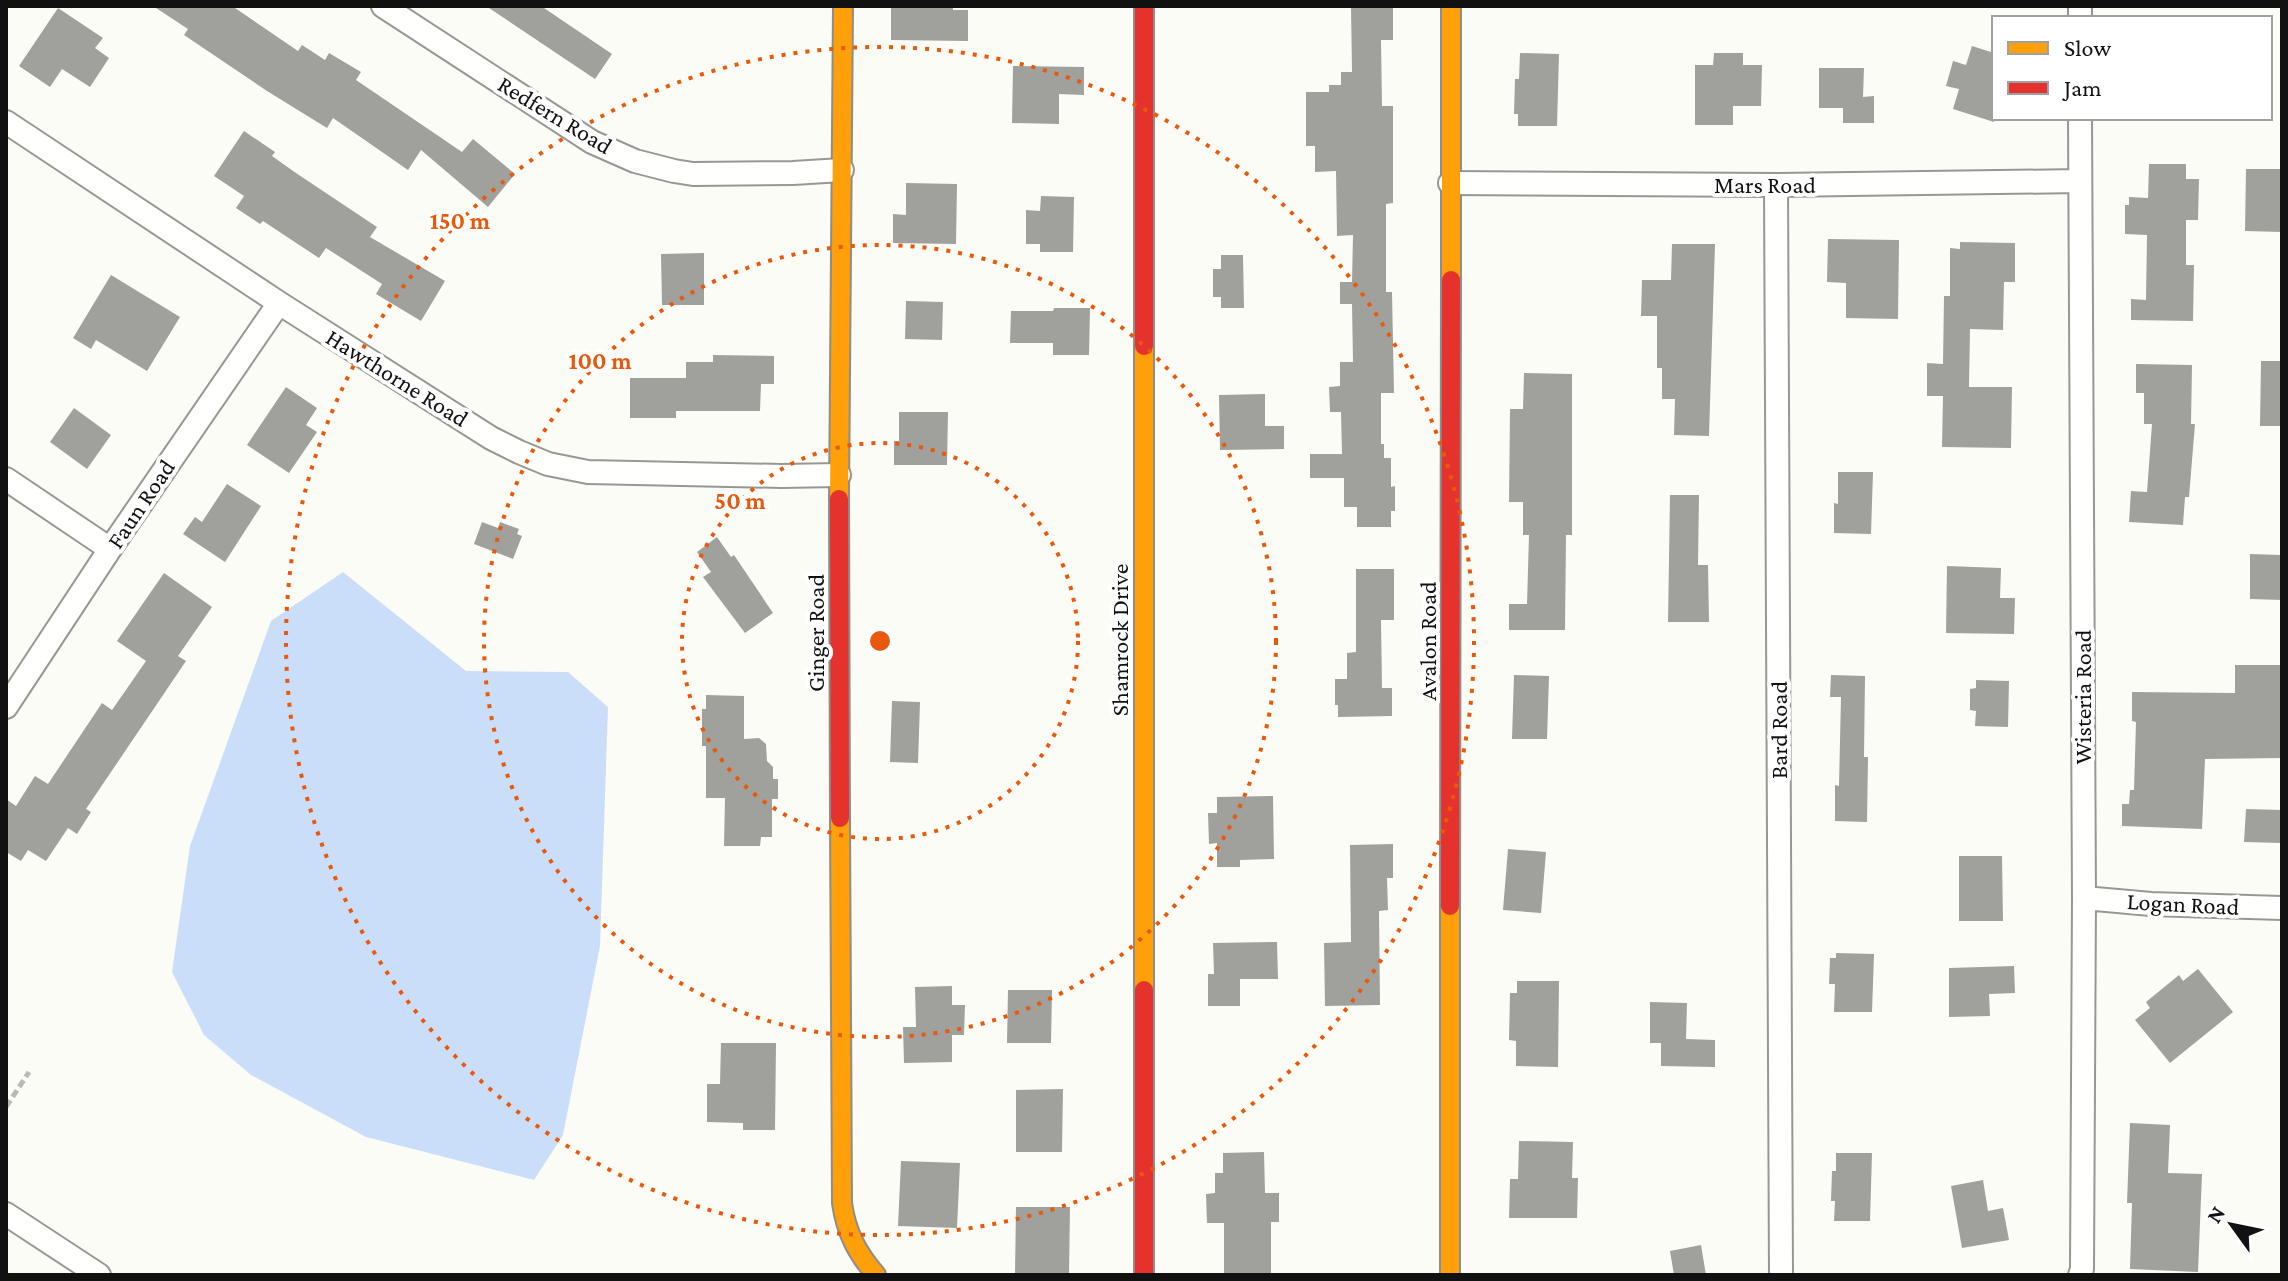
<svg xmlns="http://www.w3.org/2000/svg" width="2288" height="1281" viewBox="0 0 2288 1281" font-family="'Crimson Pro',serif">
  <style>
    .water { fill: #caddf9 }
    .building { fill: #a0a09c }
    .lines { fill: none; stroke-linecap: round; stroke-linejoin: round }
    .street-casing { stroke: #979795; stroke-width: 26 }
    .slow-casing { stroke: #8d8d8b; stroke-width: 22 }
    .jam-casing { stroke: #8d8d8b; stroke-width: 22 }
    .path { stroke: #b9b9b8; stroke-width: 5; stroke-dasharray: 8 4; stroke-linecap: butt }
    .street { stroke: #fffffe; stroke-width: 22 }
    .slow { stroke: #ff9f0a; stroke-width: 18 }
    .jam { stroke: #e5322d; stroke-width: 18 }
    .ring { fill: none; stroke: #e8590c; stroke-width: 4; stroke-dasharray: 4 8 }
    .labels { text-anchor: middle; stroke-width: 8; stroke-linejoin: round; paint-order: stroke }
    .street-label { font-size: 24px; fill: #111; stroke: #fff }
    .centre { fill: #e8590c; stroke: #fff; stroke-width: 4 }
    .ring-label { font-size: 24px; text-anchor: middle; font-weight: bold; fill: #e8590c; stroke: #fff; stroke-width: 8; stroke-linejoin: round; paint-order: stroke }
  </style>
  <rect width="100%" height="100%" fill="#fcfcf7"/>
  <path class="water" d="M 343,572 L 466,671 L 568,672 L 608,707 L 600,946 L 563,1135 L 534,1180 L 366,1137 L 251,1075 L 204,1035 L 172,972 L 190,846 L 271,621 Z"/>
  <path class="building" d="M 153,6 L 232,6 L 298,51 L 302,45 L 325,60 L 329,53 L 361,72 L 356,80 L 462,152 L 473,139 L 515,174 L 488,207 L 421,150 L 408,170 L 333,118 L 327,128 L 267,91 L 184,35 L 188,29 Z
    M 486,6 L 541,6 L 612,54 L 595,79 Z
    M 891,6 L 953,6 L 953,10 L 968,10 L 968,41 L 891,40 Z
    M 1351,6 L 1393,6 L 1393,40 L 1381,40 L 1382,106 L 1393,106 L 1393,203 L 1386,204 L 1386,292 L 1392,292 L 1394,393 L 1381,393 L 1381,444 L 1384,444 L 1384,458 L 1391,458 L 1391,487 L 1395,486 L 1395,511 L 1391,511 L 1391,527 L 1357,527 L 1357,507 L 1344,507 L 1344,478 L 1310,478 L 1310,454 L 1342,454 L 1341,412 L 1330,412 L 1329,387 L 1340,386 L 1340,362 L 1353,362 L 1352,304 L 1340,304 L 1340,282 L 1352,282 L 1353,235 L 1337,236 L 1336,171 L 1315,172 L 1315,146 L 1306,146 L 1306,92 L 1329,92 L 1329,85 L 1341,85 L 1341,72 L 1352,72 Z
    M 58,8 L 103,38 L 95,48 L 109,58 L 90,87 L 62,69 L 50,87 L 19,66 Z
    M 1972,46 L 1994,53 L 1994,122 L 1953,109 L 1959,89 L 1946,86 L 1953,61 L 1966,65 Z
    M 1520,53 L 1559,54 L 1557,126 L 1518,126 L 1518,114 L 1514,114 L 1515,79 L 1519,79 Z
    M 1714,53 L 1743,53 L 1743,65 L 1762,65 L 1761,106 L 1733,106 L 1733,125 L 1695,125 L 1695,65 L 1713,65 Z
    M 1013,66 L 1084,67 L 1084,95 L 1059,94 L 1059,124 L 1012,123 Z
    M 1819,68 L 1864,68 L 1863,97 L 1874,96 L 1874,123 L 1843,123 L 1843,108 L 1819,108 Z
    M 244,131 L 275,152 L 272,156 L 296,173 L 377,227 L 370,237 L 445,281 L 421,321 L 376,294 L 382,284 L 326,248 L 319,258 L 263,221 L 260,224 L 236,208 L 244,196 L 214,176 Z
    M 2149,164 L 2186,164 L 2186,179 L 2199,179 L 2198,220 L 2186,220 L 2186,265 L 2194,265 L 2193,321 L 2131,320 L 2131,299 L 2146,300 L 2147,235 L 2125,234 L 2125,205 L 2129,205 L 2129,197 L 2148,198 Z
    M 2246,169 L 2282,169 L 2282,232 L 2245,231 Z
    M 906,183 L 957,184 L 956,244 L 893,243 L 893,214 L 906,215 Z
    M 1041,196 L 1074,197 L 1073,252 L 1040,252 L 1040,244 L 1026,244 L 1026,210 L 1040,211 Z
    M 1828,239 L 1899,240 L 1898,319 L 1846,318 L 1846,283 L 1827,282 Z
    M 1960,242 L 2015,243 L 2015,282 L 2004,282 L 2003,330 L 1970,329 L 1969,387 L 2012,387 L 2011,448 L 1942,447 L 1943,396 L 1927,396 L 1927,363 L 1943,364 L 1944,296 L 1950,296 L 1950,248 L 1960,249 Z
    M 1672,244 L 1715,244 L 1709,436 L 1674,435 L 1675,399 L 1662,399 L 1662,368 L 1657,368 L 1657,316 L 1641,316 L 1642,280 L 1671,280 Z
    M 704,253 L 704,305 L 662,305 L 661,254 Z
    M 1221,255 L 1243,255 L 1244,308 L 1221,308 L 1221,297 L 1213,297 L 1213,269 L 1221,269 Z
    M 111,275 L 180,317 L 147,371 L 96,340 L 91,349 L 73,338 Z
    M 906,301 L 943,302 L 942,340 L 905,339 Z
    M 1054,308 L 1090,308 L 1089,355 L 1053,355 L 1053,343 L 1010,343 L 1011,311 L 1053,311 Z
    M 713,355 L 774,356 L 774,384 L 761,384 L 760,411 L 676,411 L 676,418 L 630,418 L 630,378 L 686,378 L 686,362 L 713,362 Z
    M 2261,361 L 2282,361 L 2282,426 L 2260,426 Z
    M 2136,364 L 2192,365 L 2191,424 L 2195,424 L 2189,497 L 2185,497 L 2183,525 L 2129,522 L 2131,491 L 2147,492 L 2152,424 L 2144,424 L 2144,393 L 2136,393 Z
    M 1524,373 L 1572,374 L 1572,535 L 1566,535 L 1565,630 L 1509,630 L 1509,604 L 1527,604 L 1529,535 L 1523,535 L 1523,502 L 1509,502 L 1510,409 L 1523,409 Z
    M 286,387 L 317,408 L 306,425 L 317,432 L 289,473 L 247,445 Z
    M 1265,394 L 1265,426 L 1284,426 L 1284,449 L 1220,450 L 1219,395 Z
    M 74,408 L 111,435 L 87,469 L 50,442 Z
    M 899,412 L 948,412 L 947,465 L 894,465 L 894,441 L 899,441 Z
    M 1838,472 L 1873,472 L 1871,534 L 1834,533 L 1834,503 L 1838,504 Z
    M 227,484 L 261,506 L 225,562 L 183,534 L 195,517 L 202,522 Z
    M 1670,495 L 1699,495 L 1698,565 L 1708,565 L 1709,622 L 1668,622 Z
    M 482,522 L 498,528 L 500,522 L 519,529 L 517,534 L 522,536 L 513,559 L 474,544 Z
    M 717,537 L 731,557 L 734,555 L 773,613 L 745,633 L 703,577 L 711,572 L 697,552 Z
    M 2250,554 L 2282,555 L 2282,600 L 2250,599 Z
    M 1947,566 L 2001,568 L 2000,598 L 2015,598 L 2014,634 L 1946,633 Z
    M 1356,569 L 1394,569 L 1394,620 L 1381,620 L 1382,688 L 1392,688 L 1392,716 L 1338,717 L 1338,705 L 1335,705 L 1335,679 L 1347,679 L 1347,653 L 1356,652 Z
    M 164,573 L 212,607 L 178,656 L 186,661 L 86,809 L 91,812 L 77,834 L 68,828 L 46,861 L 28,850 L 21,861 L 6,852 L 6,799 L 16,806 L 35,776 L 48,784 L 102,703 L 112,710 L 146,661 L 117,641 Z
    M 2235,665 L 2282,665 L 2282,758 L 2205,759 L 2202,829 L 2122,826 L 2122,804 L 2129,804 L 2130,790 L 2134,790 L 2136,722 L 2132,721 L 2132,692 L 2235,693 Z
    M 1514,675 L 1549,676 L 1547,739 L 1512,739 Z
    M 1831,675 L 1865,676 L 1864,757 L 1868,757 L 1867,822 L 1835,821 L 1835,785 L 1839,786 L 1841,697 L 1830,697 Z
    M 1976,680 L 2009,681 L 2008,727 L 1975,726 L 1976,711 L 1970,710 L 1970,689 L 1976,688 Z
    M 706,695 L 744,696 L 744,739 L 759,738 L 766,744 L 767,761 L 773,767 L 773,779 L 778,779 L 778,799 L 772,799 L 772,837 L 761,837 L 760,846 L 724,846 L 725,798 L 706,798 L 706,746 L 702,746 L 702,709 L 706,709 Z
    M 892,701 L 920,702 L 918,763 L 890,762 Z
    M 1273,796 L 1274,859 L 1240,860 L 1240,867 L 1217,867 L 1217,843 L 1209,844 L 1208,813 L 1217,813 L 1217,797 Z
    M 2246,809 L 2282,810 L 2282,843 L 2244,842 Z
    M 1393,844 L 1393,878 L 1387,878 L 1388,910 L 1379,911 L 1380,1005 L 1325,1006 L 1324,943 L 1351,942 L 1350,845 Z
    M 1508,849 L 1546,852 L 1541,913 L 1503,910 Z
    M 1959,856 L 2002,856 L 2003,921 L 1959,921 Z
    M 1277,942 L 1278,979 L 1240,979 L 1240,1006 L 1208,1006 L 1208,974 L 1214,974 L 1213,943 Z
    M 1836,953 L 1874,954 L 1872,1012 L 1834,1012 L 1835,984 L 1829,984 L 1830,958 L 1836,958 Z
    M 2014,966 L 2015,993 L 1989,994 L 1990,1016 L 1949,1017 L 1949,968 Z
    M 2198,969 L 2233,1012 L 2170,1063 L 2135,1020 L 2150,1008 L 2146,1002 L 2179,975 L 2183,981 Z
    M 1517,981 L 1559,981 L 1558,1067 L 1516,1066 L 1516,1041 L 1509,1040 L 1510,993 L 1517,993 Z
    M 952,986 L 952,1005 L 965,1005 L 964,1035 L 952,1035 L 952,1062 L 904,1063 L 903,1027 L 916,1027 L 915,987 Z
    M 1008,990 L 1052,990 L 1051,1043 L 1007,1043 Z
    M 1650,1002 L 1687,1003 L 1686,1039 L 1715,1040 L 1715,1067 L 1661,1066 L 1661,1043 L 1650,1043 Z
    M 721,1043 L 776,1043 L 775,1130 L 743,1130 L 743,1123 L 707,1122 L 707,1084 L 720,1084 Z
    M 1063,1089 L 1062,1152 L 1016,1152 L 1016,1090 Z
    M 2130,1123 L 2170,1125 L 2168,1173 L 2202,1174 L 2198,1272 L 2130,1269 L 2132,1203 L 2127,1203 Z
    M 1519,1141 L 1573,1142 L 1572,1178 L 1578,1178 L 1577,1218 L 1509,1218 L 1510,1179 L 1518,1179 Z
    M 1264,1152 L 1265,1193 L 1279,1193 L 1279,1222 L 1271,1222 L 1271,1275 L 1224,1275 L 1224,1223 L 1207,1223 L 1206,1194 L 1215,1193 L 1215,1173 L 1223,1173 L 1223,1153 Z
    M 1836,1153 L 1872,1153 L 1870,1221 L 1834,1221 L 1835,1201 L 1831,1201 L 1832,1171 L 1836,1171 Z
    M 901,1161 L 960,1163 L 957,1228 L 898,1226 Z
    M 1983,1180 L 1988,1211 L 2003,1208 L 2009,1240 L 1962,1248 L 1951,1186 Z
    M 1016,1207 L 1070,1207 L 1069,1275 L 1015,1275 Z
    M 1701,1245 L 1706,1275 L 1674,1275 L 1670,1251 Z"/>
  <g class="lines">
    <g class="street-casing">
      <path id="street" d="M 383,6 L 592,142 L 635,161 L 674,171 L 693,174 L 793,173 L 842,170
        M 2080,6 L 2080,18
        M 6,122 L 279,303 L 491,438 L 519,452 L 548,464 L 588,472 L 781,476 L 839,475
        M 1450,183 L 1776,185 L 2080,181
        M 1776,185 L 1781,1275
        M 6,479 L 110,549
        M 6,707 L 110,549 L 279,303
        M 2084,898 L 2151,904 L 2282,908
        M 6,1214 L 99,1275
        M 2080,1275 L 2082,1269 L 2084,898 L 2080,118"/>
    </g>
    <g class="slow-casing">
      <path id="slow" d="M 1451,280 L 1451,6
        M 1144,346 L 1144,990
        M 839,499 L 843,6
        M 840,818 L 842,1203 C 846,1232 857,1253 876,1275
        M 1450,1275 L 1450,906"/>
    </g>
    <g class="jam-casing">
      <path id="jam" d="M 1144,6 L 1144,346
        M 839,499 L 840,818
        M 1450,906 L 1451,280
        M 1144,990 L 1144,1275"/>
    </g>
    <path class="path" d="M 6,1107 L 29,1072
      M 6,1274 L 7,1275"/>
    <use href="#street" class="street"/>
    <use href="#slow" class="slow"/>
    <use href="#jam" class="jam"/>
  </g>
  <g class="ring">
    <circle cx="880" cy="641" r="198"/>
    <circle cx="880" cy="641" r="396"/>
    <circle cx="880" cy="641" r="594"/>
  </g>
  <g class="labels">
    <g class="street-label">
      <text transform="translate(555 115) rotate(31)" y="8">Redfern Road</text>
      <text x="1765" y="193">Mars Road</text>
      <text transform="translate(397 378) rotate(32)" y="8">Hawthorne Road</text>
      <text transform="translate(141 504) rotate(-56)" y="8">Faun Road</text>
      <text transform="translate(816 633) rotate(-90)" y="8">Ginger Road</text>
      <text transform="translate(1120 640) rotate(-90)" y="8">Shamrock Drive</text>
      <text transform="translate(1428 641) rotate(-90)" y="8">Avalon Road</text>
      <text transform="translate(2083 697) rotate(-90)" y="8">Wisteria Road</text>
      <text transform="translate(1779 730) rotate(-90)" y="8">Bard Road</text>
      <text transform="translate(2183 904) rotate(3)" y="8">Logan Road</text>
    </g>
  </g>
  <circle cx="880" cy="641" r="12" class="centre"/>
  <g class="ring-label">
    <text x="460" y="229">150 m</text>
    <text x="600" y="369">100 m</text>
    <text x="740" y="509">50 m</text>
  </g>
  <rect width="2288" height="1281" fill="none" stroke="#111111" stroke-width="16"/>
  <rect x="1992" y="16" width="280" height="104" fill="#ffffff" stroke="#a0a0a0" stroke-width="2"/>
  <rect x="2008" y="42" width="40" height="12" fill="#ff9f0a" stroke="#a0a0a0" stroke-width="2"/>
  <text x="2064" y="56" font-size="24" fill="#111111">Slow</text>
  <rect x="2008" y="82" width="40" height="12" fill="#e5322d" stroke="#a0a0a0" stroke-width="2"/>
  <text x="2064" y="96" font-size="24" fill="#111111">Jam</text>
  <g transform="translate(2232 1225) rotate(303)" stroke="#ffffff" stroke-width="6" paint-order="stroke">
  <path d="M0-6L14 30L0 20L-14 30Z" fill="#111111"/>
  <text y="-12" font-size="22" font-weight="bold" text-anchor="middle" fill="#111111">N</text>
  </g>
</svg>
